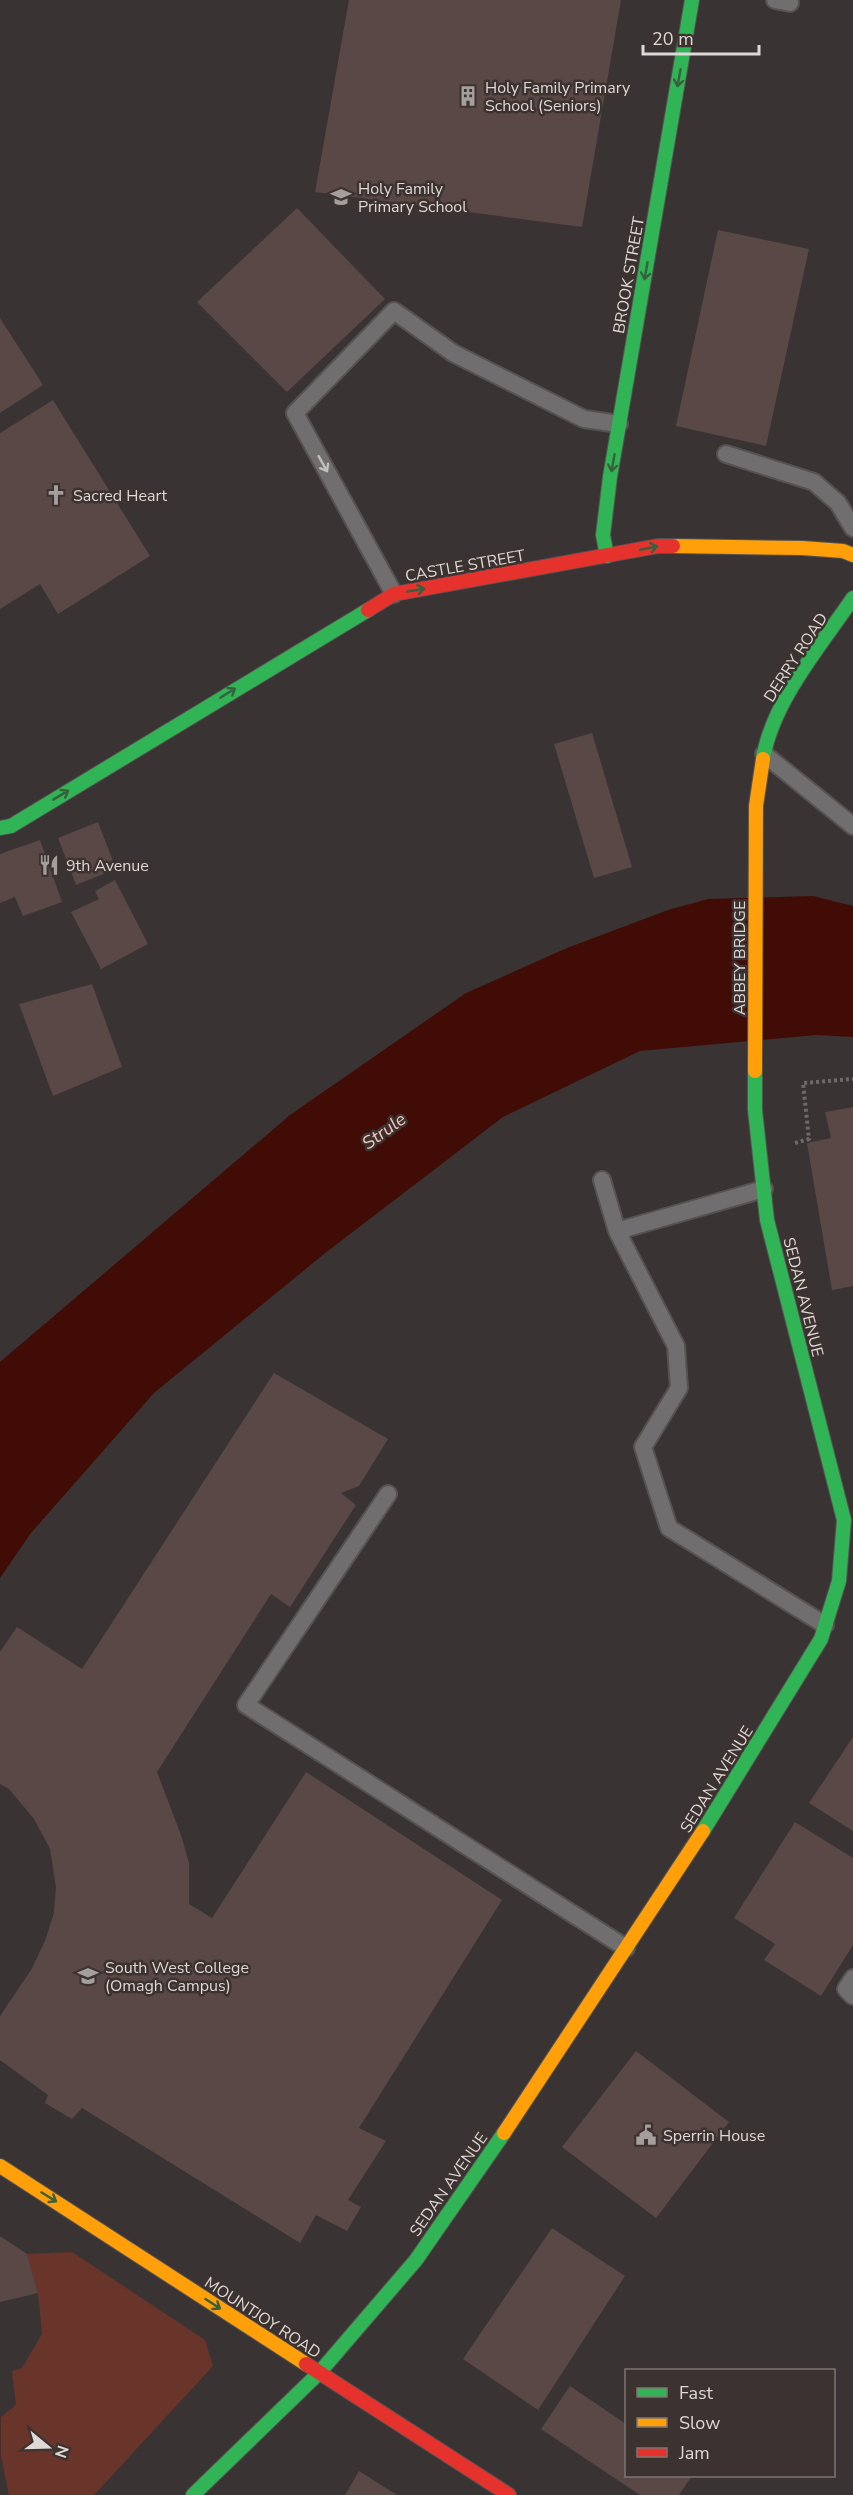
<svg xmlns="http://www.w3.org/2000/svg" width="853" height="2495" viewBox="0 0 853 2495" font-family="'Nunito Sans',sans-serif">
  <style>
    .green { fill: #69352b }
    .water { fill: #410c06 }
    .building { fill: #594845 }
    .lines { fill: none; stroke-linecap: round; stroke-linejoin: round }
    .lane-casing { stroke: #565251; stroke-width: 20 }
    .fast-casing { stroke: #565251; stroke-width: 16 }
    .slow-casing { stroke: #565251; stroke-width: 16 }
    .jam-casing { stroke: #565251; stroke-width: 16 }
    .path { stroke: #6d6a6a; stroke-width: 4; stroke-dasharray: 3 3; stroke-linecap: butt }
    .lane { stroke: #706e6e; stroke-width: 16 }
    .fast { stroke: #30b455; stroke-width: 14 }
    .slow { stroke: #ff9f0a; stroke-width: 14 }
    .jam { stroke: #e5322d; stroke-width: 14 }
    .oneway { stroke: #38603d }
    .oneway2 { stroke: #c2bebc }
    .labels { text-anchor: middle; stroke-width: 5; stroke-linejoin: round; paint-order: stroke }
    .poi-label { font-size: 16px; fill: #ded8d6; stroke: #3c3230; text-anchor: start }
    .street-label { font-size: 16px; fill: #ded8d6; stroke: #3c3230 }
    .water-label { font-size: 18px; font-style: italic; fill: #f6c6bc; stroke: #3c3230 }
  </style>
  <rect width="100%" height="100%" fill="#393433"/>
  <path class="green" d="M 72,2252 L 205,2340 L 213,2366 L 94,2495 L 9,2495 L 1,2456 L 1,2417 L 16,2405 L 12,2371 L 22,2368 L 42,2334 L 38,2293 L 27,2254 Z"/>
  <path class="water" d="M 813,896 L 853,906 L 853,1037 L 816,1035 L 640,1051 L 503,1117 L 324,1254 L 154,1393 L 31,1533 L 0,1578 L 0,1362 L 290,1115 L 466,993 L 567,948 L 668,910 L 708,899 Z"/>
  <path class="building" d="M 349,0 L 621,0 L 582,227 L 315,192 Z
    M 297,208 L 385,299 L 287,392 L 197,302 Z
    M 718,230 L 809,249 L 766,446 L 676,426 Z
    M 0,318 L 43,385 L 0,413 Z
    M 53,400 L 150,556 L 58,614 L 40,584 L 0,609 L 0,433 Z
    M 592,733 L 632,867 L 594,878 L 554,744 Z
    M 98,822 L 116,869 L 76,885 L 58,838 Z
    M 40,840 L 62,902 L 23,916 L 15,897 L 0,903 L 0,854 Z
    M 115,880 L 148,944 L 101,969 L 71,912 L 99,899 L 95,891 Z
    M 92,984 L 122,1067 L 53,1096 L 19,1004 Z
    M 853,1107 L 853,1286 L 832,1290 L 807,1143 L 831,1138 L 825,1112 Z
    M 274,1373 L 388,1439 L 359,1486 L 341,1493 L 356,1505 L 290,1607 L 271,1594 L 157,1772 L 181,1835 L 189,1863 L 189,1904 L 212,1918 L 306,1772 L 502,1900 L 359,2128 L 386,2141 L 348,2200 L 361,2207 L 347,2231 L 316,2215 L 300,2243 L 82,2108 L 72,2119 L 45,2103 L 48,2095 L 0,2060 L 0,2016 L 31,1970 L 45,1941 L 54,1913 L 56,1887 L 50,1849 L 34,1819 L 9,1789 L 0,1784 L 0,1652 L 17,1627 L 82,1669 Z
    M 853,1737 L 853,1831 L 809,1803 Z
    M 795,1822 L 853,1858 L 853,1945 L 821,1996 L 764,1960 L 775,1944 L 734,1918 Z
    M 636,2051 L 729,2122 L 656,2218 L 562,2147 Z
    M 552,2228 L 625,2276 L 538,2410 L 463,2359 Z
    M 0,2236 L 27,2254 L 38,2293 L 0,2302 Z
    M 570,2386 L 626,2424 L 626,2476 L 692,2476 L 679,2495 L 640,2495 L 541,2429 Z
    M 359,2471 L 397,2495 L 345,2495 Z"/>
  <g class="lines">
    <g class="lane-casing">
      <path id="lane" d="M 775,0 L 790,3
        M 726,454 L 814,482 L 838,503 L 853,528
        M 394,594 L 295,413 L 394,311 L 453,353 L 584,419 L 619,424
        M 764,754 L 853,826
        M 602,1180 L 617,1231 L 676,1346 L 679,1388 L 643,1447 L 669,1528 L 825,1625
        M 617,1231 L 764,1189
        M 388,1494 L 246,1705 L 626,1948
        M 853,1978 L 846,1989 L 853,1996"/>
    </g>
    <g class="fast-casing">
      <path id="fast" d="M 607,556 L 603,535 L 610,477 L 692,0
        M 763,759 C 772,702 821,645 853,598
        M 0,828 L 11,826 L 368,610
        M 703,1831 L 821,1639 L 839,1581 L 844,1520 L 767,1220 L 755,1110 L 755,1071
        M 193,2495 L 319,2373 L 416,2260 L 504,2133"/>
    </g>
    <g class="slow-casing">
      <path id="slow" d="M 673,546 L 802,548 L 843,551 L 853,555
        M 755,1071 L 756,806 L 763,759
        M 504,2133 L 703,1831
        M 0,2166 L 306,2364"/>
    </g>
    <g class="jam-casing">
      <path id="jam" d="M 368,610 L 394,594 L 658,546 L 673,546
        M 306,2364 L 509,2495"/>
    </g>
    <path class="path" d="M 795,1143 L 809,1139 L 803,1083 L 853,1079"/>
    <use href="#lane" class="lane"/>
    <use href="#fast" class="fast"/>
    <use href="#slow" class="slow"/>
    <use href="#jam" class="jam"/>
  </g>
  <defs><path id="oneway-shaft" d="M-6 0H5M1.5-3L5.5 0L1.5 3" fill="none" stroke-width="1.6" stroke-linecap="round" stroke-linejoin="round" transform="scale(1.5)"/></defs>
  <g class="oneway">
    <use href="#oneway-shaft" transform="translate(679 78) rotate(100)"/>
    <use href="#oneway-shaft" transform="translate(646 271) rotate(100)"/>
    <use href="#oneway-shaft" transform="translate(613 463) rotate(100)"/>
    <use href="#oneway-shaft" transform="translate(649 548) rotate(-11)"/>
    <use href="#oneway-shaft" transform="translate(416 590) rotate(-10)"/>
    <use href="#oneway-shaft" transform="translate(228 693) rotate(-32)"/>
    <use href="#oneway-shaft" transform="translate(61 795) rotate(-31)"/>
    <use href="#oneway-shaft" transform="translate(49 2197) rotate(32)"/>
    <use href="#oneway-shaft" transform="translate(213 2304) rotate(33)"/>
  </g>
  <use class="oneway2" href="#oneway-shaft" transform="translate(323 464) rotate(61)"/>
  <defs>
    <g id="building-bare" transform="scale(1.62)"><path d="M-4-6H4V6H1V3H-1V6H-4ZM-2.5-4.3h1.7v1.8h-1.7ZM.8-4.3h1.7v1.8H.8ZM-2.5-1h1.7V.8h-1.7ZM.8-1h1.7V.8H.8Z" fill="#a49f9d" stroke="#3c3230" stroke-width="2.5" paint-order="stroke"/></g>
    <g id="school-bare" transform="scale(1.62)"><path d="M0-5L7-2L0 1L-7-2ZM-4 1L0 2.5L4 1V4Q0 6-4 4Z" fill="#a49f9d" stroke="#3c3230" stroke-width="2.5" paint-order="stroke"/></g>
    <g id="church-bare" transform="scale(1.62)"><path d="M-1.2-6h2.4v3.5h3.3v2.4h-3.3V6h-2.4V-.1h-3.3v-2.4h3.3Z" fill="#a49f9d" stroke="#3c3230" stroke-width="2.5" paint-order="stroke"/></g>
    <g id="restaurant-bare" transform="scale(1.62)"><path d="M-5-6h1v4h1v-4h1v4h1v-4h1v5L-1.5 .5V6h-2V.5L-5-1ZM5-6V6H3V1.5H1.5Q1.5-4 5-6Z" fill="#a49f9d" stroke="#3c3230" stroke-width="2.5" paint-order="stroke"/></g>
    <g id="university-bare" transform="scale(1.62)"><path d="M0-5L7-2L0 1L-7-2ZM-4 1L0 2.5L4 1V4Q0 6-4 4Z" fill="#a49f9d" stroke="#3c3230" stroke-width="2.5" paint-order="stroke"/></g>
    <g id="civic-bare" transform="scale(1.62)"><path d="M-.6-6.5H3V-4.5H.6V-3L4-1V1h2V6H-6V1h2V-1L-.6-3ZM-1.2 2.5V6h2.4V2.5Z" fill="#a49f9d" stroke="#3c3230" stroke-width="2.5" paint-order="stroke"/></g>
  </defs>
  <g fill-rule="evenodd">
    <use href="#building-bare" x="468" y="96"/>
    <use href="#school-bare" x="341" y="197"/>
    <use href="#church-bare" x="56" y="495"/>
    <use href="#restaurant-bare" x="49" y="865"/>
    <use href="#university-bare" x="88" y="1976"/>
    <use href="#civic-bare" x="646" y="2135"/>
  </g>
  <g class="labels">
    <g class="poi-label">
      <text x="485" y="93">Holy Family Primary<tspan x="485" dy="18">School (Seniors)</tspan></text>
      <text x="358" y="194">Holy Family<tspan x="358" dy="18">Primary School</tspan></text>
      <text x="73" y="501">Sacred Heart</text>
      <text x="66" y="871">9th Avenue</text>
      <text x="105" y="1973">South West College<tspan x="105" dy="18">(Omagh Campus)</tspan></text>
      <text x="663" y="2141">Sperrin House</text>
    </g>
    <g class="street-label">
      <text transform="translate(628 275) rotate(-80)" y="6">BROOK STREET</text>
      <text transform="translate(465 565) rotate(-10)" y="6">CASTLE STREET</text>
      <text transform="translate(795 657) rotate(-57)" y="6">DERRY ROAD</text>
      <text transform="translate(739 958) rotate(-90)" y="6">ABBEY BRIDGE</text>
      <text transform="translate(804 1297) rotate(76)" y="6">SEDAN AVENUE</text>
      <text transform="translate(716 1779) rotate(-58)" y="6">SEDAN AVENUE</text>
      <text transform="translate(448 2184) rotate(-55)" y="6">SEDAN AVENUE</text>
      <text transform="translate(263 2317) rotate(33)" y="6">MOUNTJOY ROAD</text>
    </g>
    <g class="water-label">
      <text transform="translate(384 1131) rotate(-36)" y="6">Strule</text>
    </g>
  </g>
  <rect x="625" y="2369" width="210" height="108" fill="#3c3230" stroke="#7d7472" stroke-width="1.5"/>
  <rect x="637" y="2388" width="30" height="9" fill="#30b455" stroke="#7d7472" stroke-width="1.5"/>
  <text x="679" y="2399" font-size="18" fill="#ded8d6">Fast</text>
  <rect x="637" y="2418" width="30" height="9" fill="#ff9f0a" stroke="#7d7472" stroke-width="1.5"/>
  <text x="679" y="2429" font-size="18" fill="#ded8d6">Slow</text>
  <rect x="637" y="2448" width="30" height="9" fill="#e5322d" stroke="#7d7472" stroke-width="1.5"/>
  <text x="679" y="2459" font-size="18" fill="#ded8d6">Jam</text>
  <g transform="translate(48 2447) rotate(109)" stroke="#3c3230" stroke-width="4.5" paint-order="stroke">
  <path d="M0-4.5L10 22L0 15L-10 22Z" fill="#ded8d6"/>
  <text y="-9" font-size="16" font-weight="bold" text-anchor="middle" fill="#ded8d6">N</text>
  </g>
  <path d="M643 45v9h116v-9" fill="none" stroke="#ded8d6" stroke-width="3"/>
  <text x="652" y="45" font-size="18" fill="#ded8d6" stroke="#3c3230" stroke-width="4.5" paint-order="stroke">20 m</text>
</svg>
